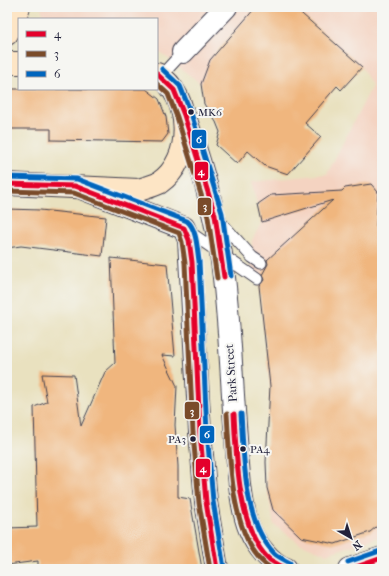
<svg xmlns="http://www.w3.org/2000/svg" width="389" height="576" viewBox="0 0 389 576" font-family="'IM FELL French Canon',serif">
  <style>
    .built { fill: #f4d3c1 }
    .building { fill: #f0b67e }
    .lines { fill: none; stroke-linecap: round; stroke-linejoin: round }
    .lane-casing { stroke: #403f4f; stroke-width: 13 }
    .street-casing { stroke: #403f4f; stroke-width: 24 }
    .secondary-casing { stroke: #403f4f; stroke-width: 24 }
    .lane { stroke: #fff; stroke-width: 11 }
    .street { stroke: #fff; stroke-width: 22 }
    .secondary { stroke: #fde5c5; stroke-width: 22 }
    .bus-1-casing { stroke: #f6f6f2; stroke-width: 8 }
    .bus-2-casing { stroke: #f6f6f2; stroke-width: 8 }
    .bus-3-casing { stroke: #f6f6f2; stroke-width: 8 }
    .bus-1 { stroke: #e4002b; stroke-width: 5 }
    .bus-2 { stroke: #7a4b2a; stroke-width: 5 }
    .bus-3 { stroke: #0065bd; stroke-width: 5 }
    .bus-dot { fill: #22223b; stroke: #f6f6f2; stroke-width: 1.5 }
    .labels { text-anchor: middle; stroke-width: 4; stroke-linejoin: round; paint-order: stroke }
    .bus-label { font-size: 11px; fill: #22223b; stroke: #f6f6f2; text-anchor: start }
    .street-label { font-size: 12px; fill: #22223b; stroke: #f6f6f2 }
    .line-badge { stroke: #f6f6f2; stroke-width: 1.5 }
    .badge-label { font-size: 11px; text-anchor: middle; font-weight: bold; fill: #fff }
  </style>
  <rect width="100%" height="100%" fill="#f6f6f2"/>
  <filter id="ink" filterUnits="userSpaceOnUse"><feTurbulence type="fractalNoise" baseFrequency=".025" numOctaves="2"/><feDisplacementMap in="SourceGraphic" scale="8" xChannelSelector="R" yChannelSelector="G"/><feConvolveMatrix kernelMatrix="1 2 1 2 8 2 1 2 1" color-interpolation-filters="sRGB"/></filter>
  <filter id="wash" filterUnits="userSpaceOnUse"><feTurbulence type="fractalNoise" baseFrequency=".012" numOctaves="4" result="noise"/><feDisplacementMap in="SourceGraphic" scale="16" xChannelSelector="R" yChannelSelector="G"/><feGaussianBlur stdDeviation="0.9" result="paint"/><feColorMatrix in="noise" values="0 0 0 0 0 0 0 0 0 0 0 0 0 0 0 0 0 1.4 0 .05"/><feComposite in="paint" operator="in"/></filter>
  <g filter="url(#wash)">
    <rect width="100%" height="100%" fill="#e9e1bf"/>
    <path class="built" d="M 41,7 L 256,7 L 215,53 L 201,84 L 157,50 L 157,19 L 44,19 Z
      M 265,7 L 382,7 L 382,536 L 326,554 L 299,543 L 274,525 L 267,488 L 266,462 L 270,386 L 259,286 L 250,271 L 250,261 L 252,240 L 262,222 L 251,182 L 327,174 L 372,86 L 361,66 L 308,19 Z"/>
    <g id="blocks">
      <path class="building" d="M 256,7 L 294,7 L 362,67 L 341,90 L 337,86 L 305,123 L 321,137 L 288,174 L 265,166 L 248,151 L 237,164 L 216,145 L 220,132 L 216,122 L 204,104 L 201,84 L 210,60 Z
        M 7,89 L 146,89 L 159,99 L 166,117 L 168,134 L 162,142 L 51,140 L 51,129 L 7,129 Z
        M 371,184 L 378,192 L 376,226 L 382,225 L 382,522 L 370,532 L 335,544 L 301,537 L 273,510 L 267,488 L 266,462 L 270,386 L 259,286 L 264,280 L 262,275 L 268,264 L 267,260 L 333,200 L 262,222 L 258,204 L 271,195 L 342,191 L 345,188 Z
        M 7,209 L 40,210 L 106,217 L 102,256 L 21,246 L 7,248 Z
        M 111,258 L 167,264 L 175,356 L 162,355 L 177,386 L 175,425 L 178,466 L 178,497 L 190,499 L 202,569 L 38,569 L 38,561 L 7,565 L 7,528 L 37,527 L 34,407 L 47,402 L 42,374 L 74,375 L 81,426 L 105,372 L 115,363 Z"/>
    </g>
  </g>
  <g filter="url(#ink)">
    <use href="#blocks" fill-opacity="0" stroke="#403f4f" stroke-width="1"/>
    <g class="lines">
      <g class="lane-casing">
        <path id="lane" d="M 161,76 L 183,52
          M 218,219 L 252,257 L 261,263
          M 188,231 L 257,279"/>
      </g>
      <g class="street-casing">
        <path id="street" d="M 183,52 L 226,7
          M 185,117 C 200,162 214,207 221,254 C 230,315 231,377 236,438 C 238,464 240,507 250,530 C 256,545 271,564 286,569
          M 84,189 L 184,228 L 189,240 L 200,432 L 206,502 L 217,569
          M 350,569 L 382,558"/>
      </g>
      <g class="secondary-casing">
        <path id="secondary" d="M 7,34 L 19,7
          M 7,63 L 19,63
          M 7,184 L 139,190 C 145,188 153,186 159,183 C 195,159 192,96 157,74"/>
      </g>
      <use href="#lane" class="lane"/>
      <use href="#street" class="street"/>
      <use href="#secondary" class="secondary"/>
      <g class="bus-1-casing">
        <path id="bus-1" d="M 157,74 L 174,90 L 184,115 L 215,215 L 224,277
          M 7,184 L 75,186 L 184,228 L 189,240 L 192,262 L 200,432 L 206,502 L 217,569
          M 234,414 C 236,454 238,532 270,560 C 275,563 281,566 286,569
          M 350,569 L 382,558"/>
      </g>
      <g class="bus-2-casing">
        <path id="bus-2" d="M 157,84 L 168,94 L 177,117 L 208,217 L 217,278
          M 7,191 L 74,193 L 179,233 L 182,242 L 185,263 L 193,433 L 199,503 L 210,569
          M 227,414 C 230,458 230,544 272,569"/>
      </g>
      <g class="bus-3-casing">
        <path id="bus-3" d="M 162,69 L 180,86 L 191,113 L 222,213 L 231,276
          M 7,177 L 77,179 L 187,221 C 197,229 197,249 199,261 L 207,432 L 213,501 L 224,568
          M 241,414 C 244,456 243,521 274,553 C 278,557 285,560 290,563
          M 348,562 L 380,551"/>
      </g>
      <use href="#bus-1" class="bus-1"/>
      <use href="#bus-2" class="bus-2"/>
      <use href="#bus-3" class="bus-3"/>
    </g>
  </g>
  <g class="bus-dot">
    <circle cx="191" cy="112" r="3.5"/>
    <circle cx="193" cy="439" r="3.5"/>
    <circle cx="243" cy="449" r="3.5"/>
  </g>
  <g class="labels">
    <g class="bus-label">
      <text x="198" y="116">MK6</text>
      <text x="186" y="443" text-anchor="end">PA3</text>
      <text x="250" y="453">PA4</text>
    </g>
    <g class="street-label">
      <text transform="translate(231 373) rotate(-94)" y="4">Park Street</text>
    </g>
  </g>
  <g class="line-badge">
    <rect x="191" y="129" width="16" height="20" rx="4" fill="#0065bd"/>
    <rect x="194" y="161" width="15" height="20" rx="4" fill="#e4002b"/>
    <rect x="197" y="197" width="15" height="19" rx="4" fill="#7a4b2a"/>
    <rect x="184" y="401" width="16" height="19" rx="4" fill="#7a4b2a"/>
    <rect x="199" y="425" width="16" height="19" rx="4" fill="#0065bd"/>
    <rect x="195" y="458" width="16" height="20" rx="4" fill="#e4002b"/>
  </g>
  <g class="badge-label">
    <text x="199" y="143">6</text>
    <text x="201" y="175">4</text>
    <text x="205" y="210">3</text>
    <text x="192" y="415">3</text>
    <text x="207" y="438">6</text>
    <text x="203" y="472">4</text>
  </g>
  <rect width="389" height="576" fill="none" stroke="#f6f6f2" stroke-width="24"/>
  <rect x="18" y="18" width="140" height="72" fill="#f6f6f2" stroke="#a1a1a9"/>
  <rect x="26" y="31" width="20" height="6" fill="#e4002b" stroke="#a1a1a9"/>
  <text x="54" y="38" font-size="12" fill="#22223b">4</text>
  <rect x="26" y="51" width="20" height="6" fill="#7a4b2a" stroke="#a1a1a9"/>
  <text x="54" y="58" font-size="12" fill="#22223b">3</text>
  <rect x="26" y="71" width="20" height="6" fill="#0065bd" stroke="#a1a1a9"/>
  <text x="54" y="78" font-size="12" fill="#22223b">6</text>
  <g transform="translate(351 538) rotate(141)" stroke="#f6f6f2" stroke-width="3" paint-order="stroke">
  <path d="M0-3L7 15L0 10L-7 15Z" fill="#22223b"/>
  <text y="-6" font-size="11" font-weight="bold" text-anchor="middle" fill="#22223b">N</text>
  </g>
</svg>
